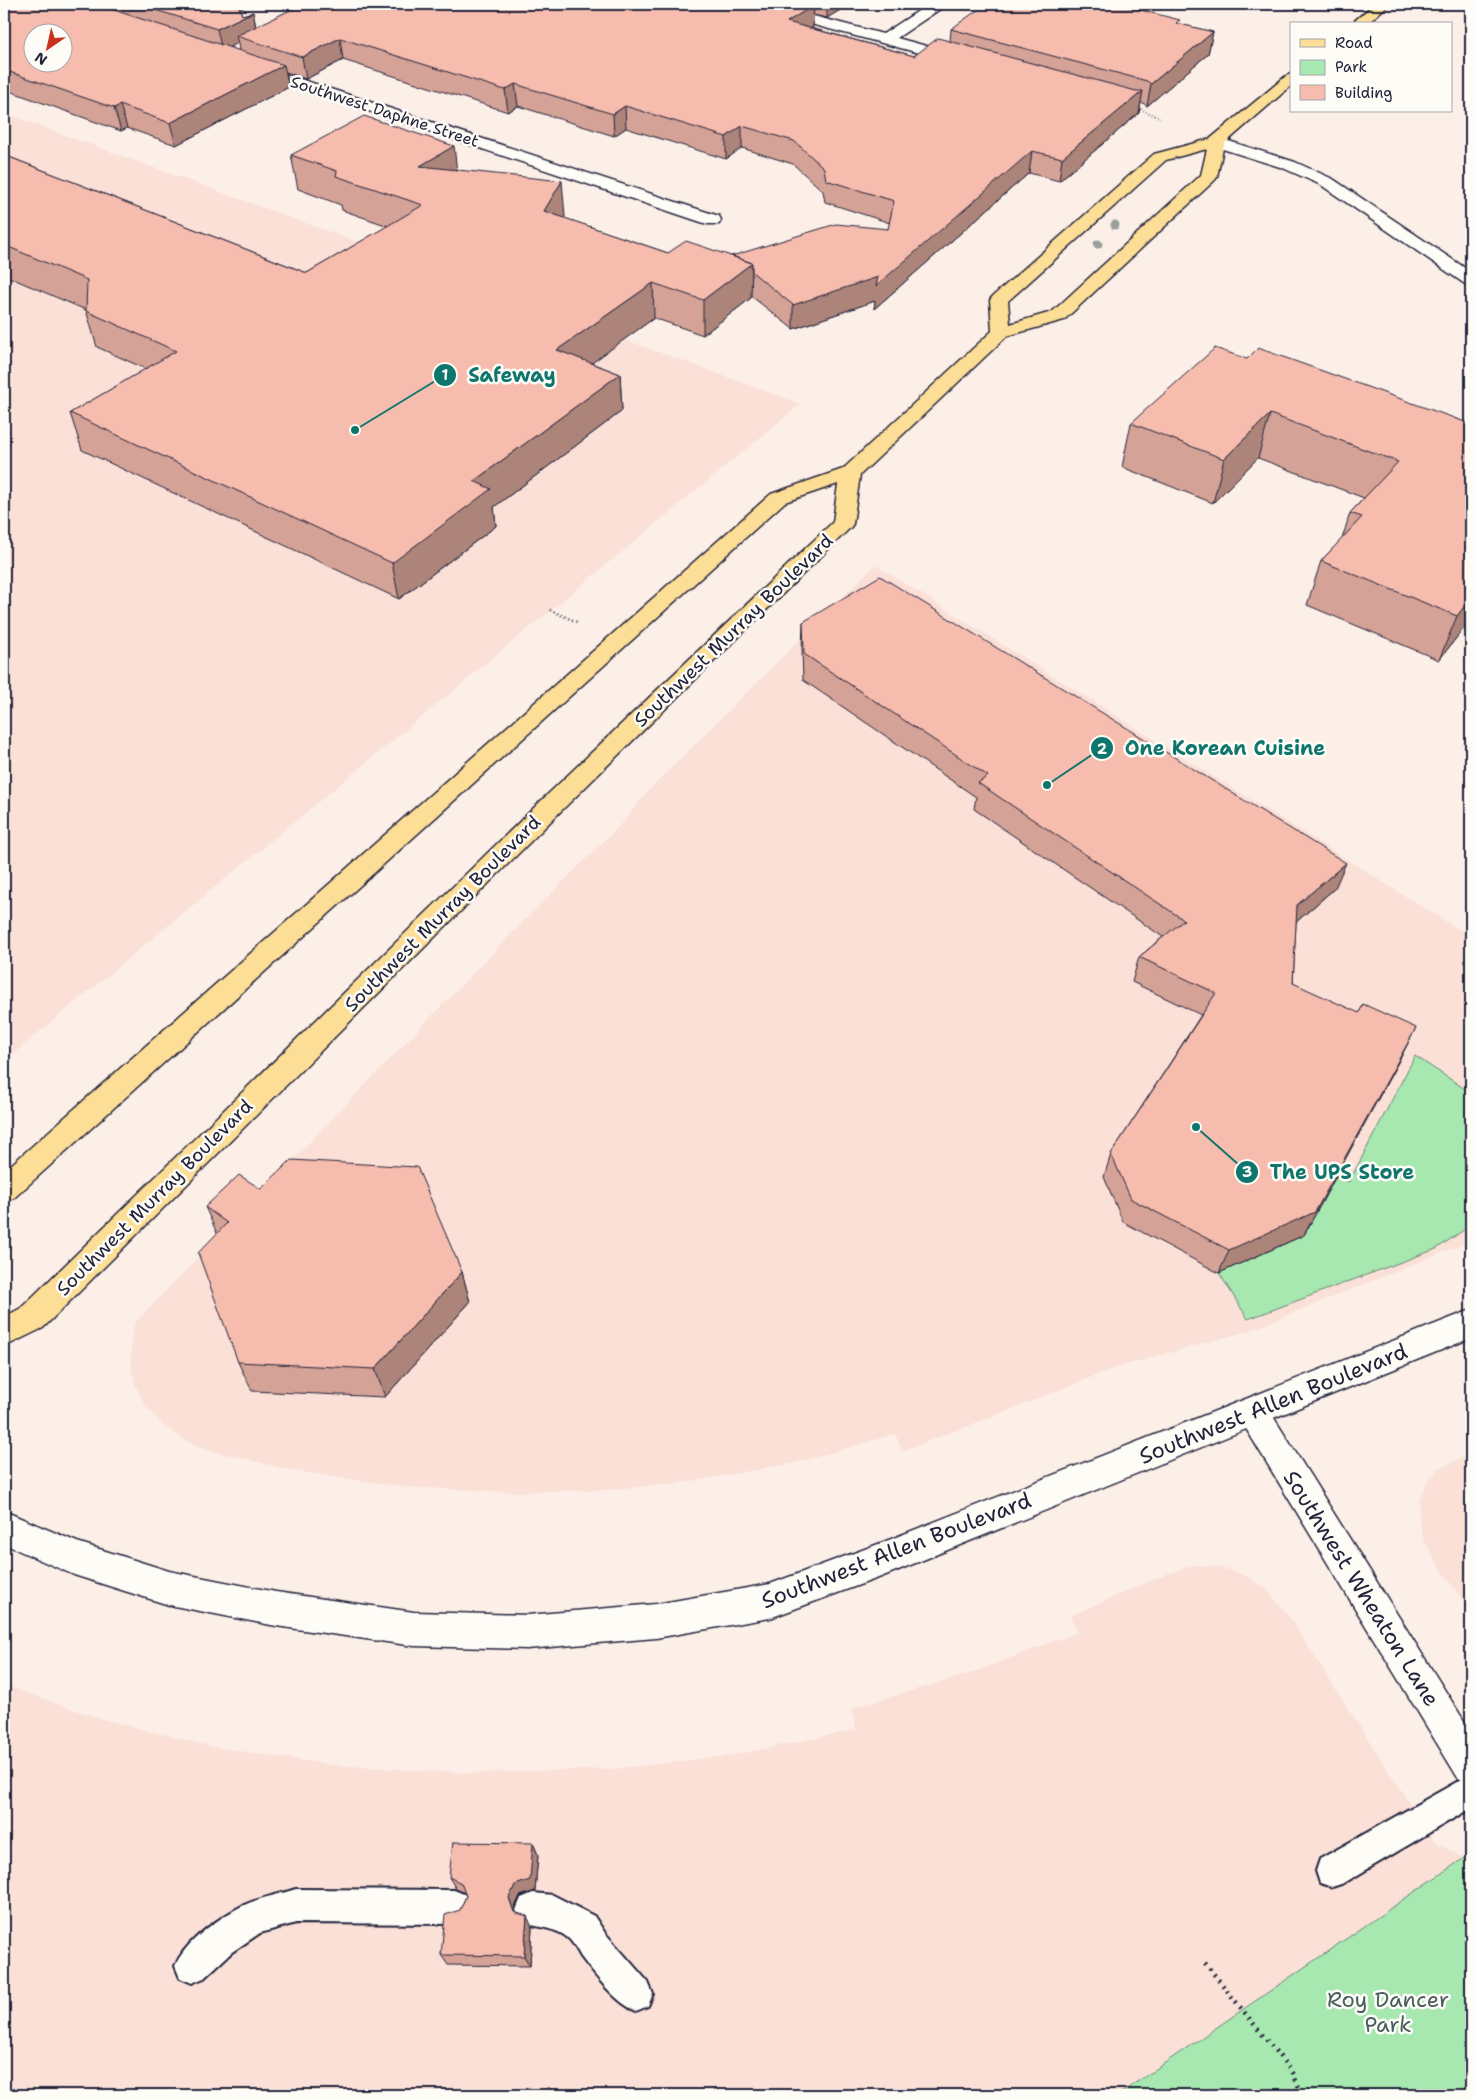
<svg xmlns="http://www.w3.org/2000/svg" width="1475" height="2099" viewBox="0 0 1475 2099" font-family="'Shantell Sans',sans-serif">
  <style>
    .built { fill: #fae0d7 }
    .green { fill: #a7e8b1; stroke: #648576 }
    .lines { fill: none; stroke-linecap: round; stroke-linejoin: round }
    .service-casing { stroke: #22223b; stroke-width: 4 }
    .minor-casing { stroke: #22223b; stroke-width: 3 }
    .tertiary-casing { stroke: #22223b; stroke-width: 3 }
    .primary-casing { stroke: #22223b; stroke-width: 3 }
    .path-far2 { stroke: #22223b; stroke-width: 2; stroke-dasharray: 0.5 2.5; stroke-linecap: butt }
    .path-far1 { stroke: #22223b; stroke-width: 2.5; stroke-dasharray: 1 3; stroke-linecap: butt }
    .path { stroke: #22223b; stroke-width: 4.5; stroke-dasharray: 2 5; stroke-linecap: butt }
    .service { fill: #fdfcf7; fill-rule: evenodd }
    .minor { fill: #fdfcf7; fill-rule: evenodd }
    .tertiary { fill: #fdfcf7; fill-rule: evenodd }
    .primary { fill: #fdde96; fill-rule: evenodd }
    .tree { fill: #9a9f9c }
    .wall { fill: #d4a296; stroke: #22223b; fill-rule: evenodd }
    .shaded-wall { fill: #ac847a; stroke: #22223b }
    .building { fill: #f6bcae; stroke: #22223b; fill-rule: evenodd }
    .labels { text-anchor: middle; stroke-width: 5; stroke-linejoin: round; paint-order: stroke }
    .far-street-label { font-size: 16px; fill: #22223b; stroke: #fdfcf7 }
    .street-label { font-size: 19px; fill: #22223b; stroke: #fdfcf7 }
    .near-street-label { font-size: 22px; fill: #22223b; stroke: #fdfcf7 }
    .near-park-label { font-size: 22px; fill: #4a5d5e; stroke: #fdfcf7 }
    .leader { fill: none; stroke: #0f766e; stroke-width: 2 }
    .callout-dot { fill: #0f766e; stroke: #fdfcf7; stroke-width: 2 }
    .mark-label { font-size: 15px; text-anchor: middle; font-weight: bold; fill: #fff }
    .callout-label { font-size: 20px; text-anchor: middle; font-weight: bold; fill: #0f766e; stroke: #fdfcf7; stroke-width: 5; stroke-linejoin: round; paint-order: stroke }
  </style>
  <rect width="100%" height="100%" fill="#fcefe8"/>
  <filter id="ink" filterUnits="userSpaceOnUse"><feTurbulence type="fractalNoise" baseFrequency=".02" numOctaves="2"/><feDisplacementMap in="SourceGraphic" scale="10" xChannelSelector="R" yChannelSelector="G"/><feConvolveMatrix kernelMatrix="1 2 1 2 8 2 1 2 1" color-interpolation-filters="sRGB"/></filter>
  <g filter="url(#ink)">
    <path class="built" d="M 4,113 L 801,404 L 4,1061 Z
      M 875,565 L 1471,937 L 1471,1241 L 1248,1331 L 1114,1368 L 1010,1410 L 902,1451 L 895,1434 L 795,1463 L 687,1482 L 604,1490 L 511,1492 L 404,1487 L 295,1471 L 202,1448 L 181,1438 L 163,1425 L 146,1407 L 135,1384 L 131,1364 L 131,1344 L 134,1324 L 512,933 L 625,820 L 649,790 Z
      M 1471,1454 L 1471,1612 L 1439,1566 L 1423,1539 L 1419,1517 L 1420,1498 L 1428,1481 L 1439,1468 Z
      M 1194,1565 L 1219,1567 L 1242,1574 L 1265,1588 L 1287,1614 L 1434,1841 L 1464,1858 L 1118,2095 L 4,2095 L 4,1685 L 101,1719 L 213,1747 L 332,1765 L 462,1773 L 614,1769 L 734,1755 L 856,1730 L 852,1708 L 969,1674 L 1078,1632 L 1070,1616 L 1167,1574 Z"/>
    <path class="green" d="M 1415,1056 L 1471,1093 L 1471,1225 L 1436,1249 L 1248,1319 L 1219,1273 L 1304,1235 L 1336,1176 L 1349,1182 Z
      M 1464,1858 L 1471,1866 L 1471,2095 L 1118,2095 Z"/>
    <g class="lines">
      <g class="service-casing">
        <path id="service" d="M 1471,1774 L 1471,1808 L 1344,1883 L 1332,1887 L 1320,1883 L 1316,1871 L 1320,1859 Z
          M 296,1889 L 454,1890 L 466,1895 L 471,1907 L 466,1919 L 454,1924 L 296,1923 L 260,1933 L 232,1952 L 204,1978 L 192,1983 L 180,1978 L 175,1966 C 186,1941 216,1920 240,1907 C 257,1898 278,1895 296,1889 Z
          M 533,1893 L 553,1895 L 594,1916 L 605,1933 L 648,1982 L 653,1994 L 648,2006 L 636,2011 C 616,2003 595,1975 581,1957 C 578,1952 575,1946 571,1941 C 559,1927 537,1928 521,1922 L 516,1910 L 521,1898 Z"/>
      </g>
      <g class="minor-casing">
        <path id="minor" d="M 745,4 L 767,4 L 883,34 L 929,4 L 945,4 L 943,7 L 897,38 L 963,56 L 965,59 L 963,62 L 953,62 L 747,7 Z
          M 251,63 L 719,216 L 721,220 L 719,224 L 707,224 L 246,70 L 244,67 L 246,64 Z
          M 1253,1397 L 1264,1402 L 1471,1732 L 1471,1783 L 1458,1778 L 1242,1422 L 1237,1412 L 1242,1402 Z"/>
      </g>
      <g class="tertiary-casing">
        <path id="tertiary" d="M 1216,137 L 1295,162 L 1333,179 L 1471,272 L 1471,285 L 1465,284 L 1321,185 L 1283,168 L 1210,145 L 1208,142 L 1210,139 Z
          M 1471,1310 L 1471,1338 L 881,1577 L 770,1618 L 656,1638 L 527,1649 L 414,1646 L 276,1626 L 169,1605 L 74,1575 L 4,1544 L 4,1511 L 77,1542 L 169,1571 L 276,1592 L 414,1612 L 527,1615 L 656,1604 L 770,1584 L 881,1543 Z"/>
      </g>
      <g class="primary-casing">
        <path id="primary" d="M 1374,4 L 1389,4 L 1367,24 L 1351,24 Z
          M 1291,74 L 1291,86 L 1224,144 L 1217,177 L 1215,180 L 1064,320 L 1007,336 L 860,475 L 853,524 L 850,528 L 563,809 L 43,1328 L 4,1347 L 4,1317 L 21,1308 L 545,797 L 833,522 L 838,484 L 785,502 L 14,1198 L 4,1201 L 4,1171 L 771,494 L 843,469 L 992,331 L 990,300 L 993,296 L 1154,154 L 1210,139 L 1286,76 ZM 1207,149 L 1201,175 L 1052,312 L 1010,324 L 1008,301 L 1166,160 Z"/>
      </g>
      <path class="path-far2" d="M 1138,108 L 1160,118"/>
      <path class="path-far1" d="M 550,610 L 577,622"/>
      <path class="path" d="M 1205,1963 L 1293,2073 L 1302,2095"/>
      <use href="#service" class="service"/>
      <use href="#minor" class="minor"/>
      <use href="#tertiary" class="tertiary"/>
      <use href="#primary" class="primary"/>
    </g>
    <g class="tree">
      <circle cx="1115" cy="225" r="4.5"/>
      <circle cx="1098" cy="244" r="4.5"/>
    </g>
    <path class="wall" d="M 4,4 L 251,4 L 240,9 L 242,15 L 253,12 L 256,27 L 303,4 L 850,4 L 827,18 L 813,15 L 813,27 L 811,28 L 914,56 L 950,42 L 951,29 L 1179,24 L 1213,32 L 1208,54 L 1147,106 L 1143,103 L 1141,103 L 1139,113 L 1059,181 L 1029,173 L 874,309 L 875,301 L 793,329 L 751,296 L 751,298 L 703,335 L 654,318 L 591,363 L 620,374 L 622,411 L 494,507 L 496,526 L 399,599 L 82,450 L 70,413 L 146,369 L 97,347 L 86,310 L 4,275 L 4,155 L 307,273 L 388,226 L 342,210 L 341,205 L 298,189 L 291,155 L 457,170 L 565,216 L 564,218 L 668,253 L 732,256 L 888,229 L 890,223 L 825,202 L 823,191 L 793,164 L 742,148 L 726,159 L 626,128 L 614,136 L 518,106 L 508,112 L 343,60 L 306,79 L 286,72 L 289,87 L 176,145 L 127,128 L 121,131 L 4,89 ZM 238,43 L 239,51 L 229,47 Z
      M 1247,359 L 1471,424 L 1471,619 L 1439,660 L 1307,605 L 1321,561 L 1342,539 L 1350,513 L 1364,498 L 1258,458 L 1213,503 L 1122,467 L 1131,423 Z
      M 803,622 L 1335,888 L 1296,922 L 1293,983 L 1403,1053 L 1304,1235 L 1219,1273 L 1123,1222 L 1104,1177 L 1111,1154 L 1201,1015 L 1132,982 L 1139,957 L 1163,937 L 974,809 L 976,797 L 803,680 L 802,649 Z
      M 261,1189 L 462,1272 L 470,1302 L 385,1397 L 252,1391 L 238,1362 L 217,1233 L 205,1207 Z
      M 533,1843 L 538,1855 L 535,1891 L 520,1896 L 514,1909 L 515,1912 L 532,1927 L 530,1966 L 448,1965 L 441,1955 L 466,1896 L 465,1893 L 456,1889 L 449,1877 Z"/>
    <path class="shaded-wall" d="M 236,4 L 251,4 L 238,10 Z
      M 827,4 L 850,4 L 827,18 Z
      M 814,5 L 813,27 L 786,43 L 787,22 Z
      M 253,12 L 257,34 L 236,36 L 238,43 L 222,51 L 217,29 Z
      M 1213,32 L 1208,54 L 1147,106 L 1151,84 Z
      M 340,38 L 343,60 L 306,79 L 302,57 Z
      M 284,65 L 289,87 L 176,145 L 170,123 Z
      M 515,84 L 518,106 L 508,112 L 505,90 Z
      M 1143,91 L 1139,113 L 1059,181 L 1062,158 Z
      M 120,105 L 127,128 L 121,131 L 114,108 Z
      M 625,106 L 626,128 L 614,136 L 613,114 Z
      M 742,126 L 742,148 L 726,159 L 726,137 Z
      M 454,146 L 458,180 L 420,166 Z
      M 1032,151 L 1029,173 L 874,309 L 875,301 L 793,329 L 793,305 Z
      M 562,181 L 565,216 L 547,246 L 544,211 Z
      M 752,263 L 751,298 L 703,335 L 703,300 Z
      M 653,283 L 654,318 L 560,386 L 557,350 Z
      M 620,374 L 622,411 L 494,507 L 496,526 L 399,599 L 392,563 L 474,481 Z
      M 1270,414 L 1258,458 L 1213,503 L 1224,459 Z
      M 1471,598 L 1471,619 L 1439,660 L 1457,616 Z
      M 1346,863 L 1335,888 L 1287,930 L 1297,905 Z
      M 1416,1028 L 1403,1053 L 1304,1235 L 1219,1273 L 1229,1250 Z
      M 462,1272 L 470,1302 L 385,1397 L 375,1369 Z
      M 533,1843 L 538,1855 L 535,1891 L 520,1896 L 514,1909 L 519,1923 L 514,1912 L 509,1898 Z
      M 527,1916 L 532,1927 L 530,1966 L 524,1956 Z"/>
    <path class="building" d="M 4,4 L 95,4 L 284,65 L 170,123 L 120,105 L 114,108 L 4,70 ZM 32,32 L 62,32 L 62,62 L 32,62 Z
      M 136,4 L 238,4 L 242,15 L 253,12 L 217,29 Z
      M 303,4 L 807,4 L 814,5 L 787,22 L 914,56 L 938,38 L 1136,91 L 1143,91 L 1062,158 L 1032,151 L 876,286 L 878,277 L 793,305 L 752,272 L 752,263 L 732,256 L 836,224 L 888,229 L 894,201 L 826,180 L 824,168 L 794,141 L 742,126 L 726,137 L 625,106 L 613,114 L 515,84 L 505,90 L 340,38 L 302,57 L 236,36 Z
      M 986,4 L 1117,4 L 1180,20 L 1176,23 L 1213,32 L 1151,84 L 1147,81 L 951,29 Z
      M 364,116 L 454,146 L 420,166 L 562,181 L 544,211 L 668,253 L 686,241 L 752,263 L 703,300 L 653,283 L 557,350 L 620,374 L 474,481 L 491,489 L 392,563 L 70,413 L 176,351 L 86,311 L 87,280 L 4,245 L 4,155 L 307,273 L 423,205 L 336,176 L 337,171 L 291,155 Z
      M 1215,348 L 1247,359 L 1258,348 L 1471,424 L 1471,598 L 1457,616 L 1321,561 L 1362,517 L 1350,513 L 1398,462 L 1270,414 L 1224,459 L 1131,423 Z
      M 880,576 L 1346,863 L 1297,905 L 1293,983 L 1359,1013 L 1363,1004 L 1416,1028 L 1315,1212 L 1229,1250 L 1131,1199 L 1111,1154 L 1216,993 L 1139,957 L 1184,920 L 978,783 L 988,776 L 804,654 L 803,622 Z
      M 291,1160 L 417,1167 L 462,1272 L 375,1369 L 238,1362 L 198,1253 L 227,1223 L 205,1207 L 239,1175 L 261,1189 Z
      M 453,1842 L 533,1843 L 530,1880 L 515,1885 L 509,1898 L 514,1912 L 527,1916 L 524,1956 L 441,1955 L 445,1915 L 460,1910 L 466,1896 L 461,1883 L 449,1877 Z
      M 548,2087 L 557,2095 L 543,2095 Z"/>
  </g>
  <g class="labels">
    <g class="far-street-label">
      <text transform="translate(385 111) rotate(18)" y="6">Southwest Daphne Street</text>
    </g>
    <g class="street-label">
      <text transform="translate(733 630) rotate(-44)" y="7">Southwest Murray Boulevard</text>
      <text transform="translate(442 913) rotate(-45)" y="7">Southwest Murray Boulevard</text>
      <text transform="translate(154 1197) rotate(-45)" y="7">Southwest Murray Boulevard</text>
    </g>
    <g class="near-street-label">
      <text transform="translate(1273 1403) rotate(-22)" y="8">Southwest Allen Boulevard</text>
      <text transform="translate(896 1550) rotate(-21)" y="8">Southwest Allen Boulevard</text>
      <text transform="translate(1362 1588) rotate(58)" y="8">Southwest Wheaton Lane</text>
    </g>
    <g class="near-park-label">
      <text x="1388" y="2007">Roy Dancer<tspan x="1388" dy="25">Park</tspan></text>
    </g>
  </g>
  <path class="leader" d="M355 430L445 375M1047 785L1102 748M1196 1127L1247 1172"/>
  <g class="callout-dot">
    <circle cx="355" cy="430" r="5"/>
    <circle cx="1047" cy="785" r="5"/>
    <circle cx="1196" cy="1127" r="5"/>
    <circle cx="445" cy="375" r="12"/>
    <circle cx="1102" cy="748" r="12"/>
    <circle cx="1247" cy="1172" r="12"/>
  </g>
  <g class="mark-label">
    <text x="445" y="380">1</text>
    <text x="1102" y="754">2</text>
    <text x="1247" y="1177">3</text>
  </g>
  <g class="callout-label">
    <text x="512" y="382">Safeway</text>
    <text x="1225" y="755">One Korean Cuisine</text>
    <text x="1342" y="1179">The UPS Store</text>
  </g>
  <rect width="1475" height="2099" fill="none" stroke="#fdfcf7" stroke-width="20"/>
  <rect x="10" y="10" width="1455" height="2079" fill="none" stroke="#22223b" stroke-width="2" filter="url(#ink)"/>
  <rect x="1290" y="22" width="162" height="90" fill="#fdfcf7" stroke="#a5a5ac"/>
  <rect x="1300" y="39" width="25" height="8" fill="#fdde96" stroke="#a5a5ac"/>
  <text x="1335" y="48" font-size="15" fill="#22223b">Road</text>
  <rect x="1300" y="60" width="25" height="15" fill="#a7e8b1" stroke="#a5a5ac"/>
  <text x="1335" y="72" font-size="15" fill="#22223b">Park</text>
  <rect x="1300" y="85" width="25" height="15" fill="#f6bcae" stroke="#a5a5ac"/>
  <text x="1335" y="98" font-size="15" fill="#22223b">Building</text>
  <g transform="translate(48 48) rotate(214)"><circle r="24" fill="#fdfcf7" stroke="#a5a5ac"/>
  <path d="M0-4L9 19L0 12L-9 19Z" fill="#c8321e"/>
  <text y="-8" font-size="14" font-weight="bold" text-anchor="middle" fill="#22223b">N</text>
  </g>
</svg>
